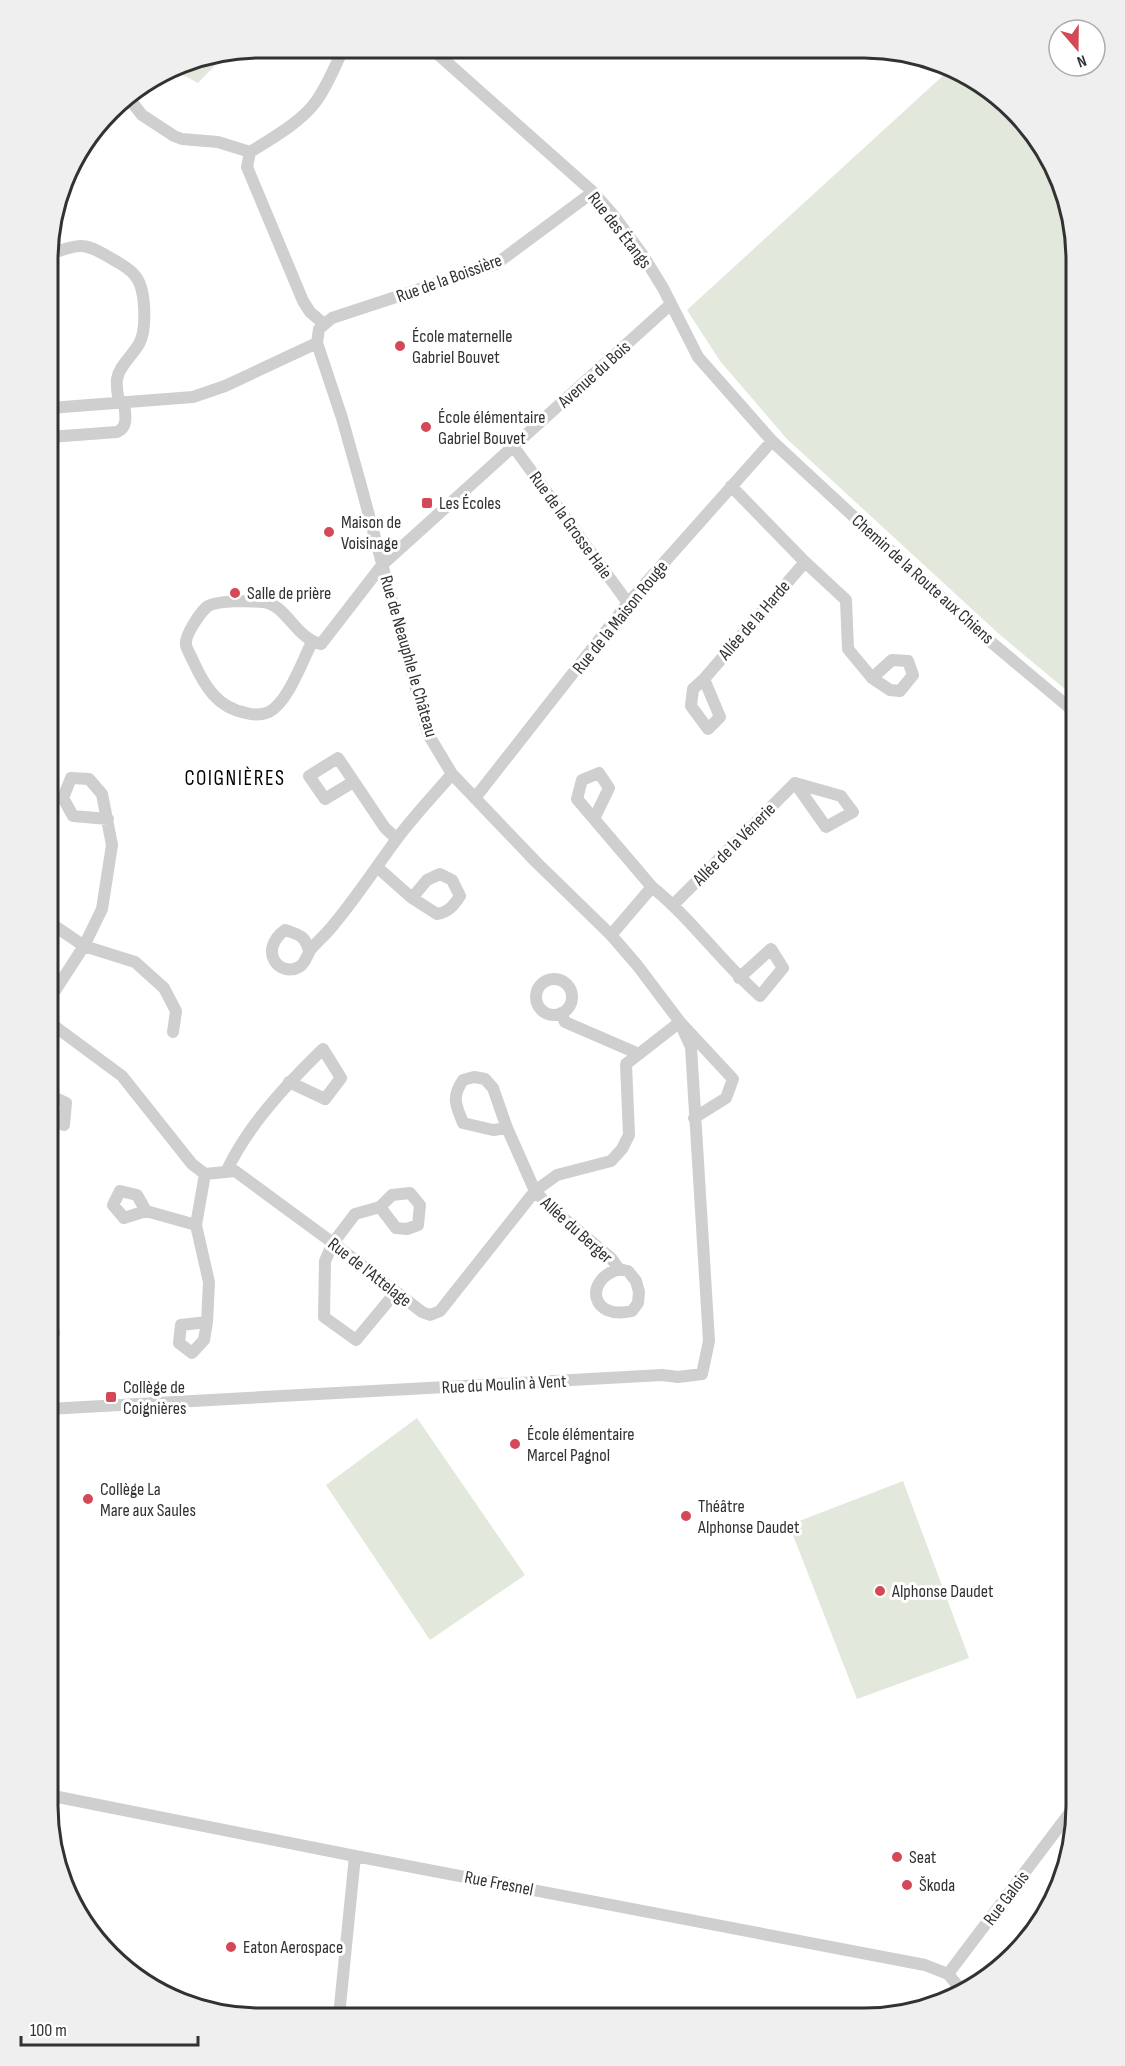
<svg xmlns="http://www.w3.org/2000/svg" width="1125" height="2066" viewBox="0 0 1125 2066" font-family="'Sofia Sans Condensed',sans-serif">
  <style>
    .green { fill: #e2e8dc }
    .lines { fill: none; stroke-linecap: round; stroke-linejoin: round }
    .street { stroke: #cfcfcf; stroke-width: 12 }
    .poi-dot { fill: #d44957; stroke: #fff; stroke-width: 2 }
    .labels { text-anchor: middle; stroke-width: 6; stroke-linejoin: round; paint-order: stroke }
    .street-label { font-size: 18px; fill: #323232; stroke: #fff }
    .poi-label { font-size: 18px; fill: #323232; stroke: #fff; text-anchor: start }
    .quarter-label { font-size: 21px; letter-spacing: 1.5px; fill: #000; stroke: #fff }
    .rim { fill: none; stroke: #323232; stroke-width: 3 }
  </style>
  <rect width="100%" height="100%" fill="#fff"/>
  <path class="green" d="M 209,58 L 216,64 L 198,83 L 172,69 L 179,64 Z
    M 947,72 L 1004,100 L 1066,192 L 1077,260 L 1077,699 L 999,634 L 787,439 L 720,361 L 687,310 Z
    M 417,1418 L 525,1575 L 430,1640 L 326,1485 Z
    M 903,1481 L 969,1658 L 857,1699 L 789,1525 Z"/>
  <g class="lines">
    <path class="street" d="M 432,49 L 593,192 L 614,216 L 642,254 L 663,288 L 698,357 L 772,441 L 973,627 L 1077,714
      M 127,96 L 142,115 L 174,136 L 182,139 L 218,142 L 250,152
      M 250,152 L 247,167 L 303,301 L 310,312 L 324,324
      M 250,152 C 271,139 303,121 317,100 C 328,84 336,65 343,49
      M 593,192 L 496,264 L 332,318 L 319,329 L 317,343 L 342,418 L 360,482 L 428,734 L 452,774 L 536,862 L 611,935 L 637,965 L 680,1022 L 733,1079 L 726,1098 L 694,1118
      M 50,254 C 83,243 84,242 114,260 C 122,265 131,269 136,277 C 146,290 147,330 139,344 C 132,356 119,366 117,379 C 116,387 118,395 119,403
      M 50,275 L 51,267 L 50,256
      M 50,408 L 193,397 L 225,386 L 317,343
      M 50,437 L 117,432 C 129,427 125,414 124,402
      M 513,446 L 628,603
      M 731,486 L 805,562 L 846,600 L 848,649 L 872,678 L 890,690 L 900,691 L 913,675 L 908,661 L 892,660 L 872,678
      M 312,642 C 302,662 288,702 269,712 C 262,715 253,715 246,713 C 218,708 205,687 193,661 C 191,656 187,650 186,645 C 184,636 201,611 208,606 C 219,600 251,601 263,602 C 286,604 296,639 321,644 L 383,564 L 671,304
      M 704,679 L 720,717 L 708,729 L 691,706 L 693,689 L 704,679 L 805,562
      M 353,782 L 325,799 L 309,776 L 338,758 L 385,828 L 397,839
      M 475,798 L 628,603 L 772,441
      M 594,819 L 609,788 L 599,773 L 582,780 L 577,799 L 652,887 L 611,935
      M 377,867 L 412,898 L 437,914 C 449,912 454,905 460,896 L 452,880 L 440,874 L 427,880 L 412,898
      M 652,887 C 692,919 721,962 760,996 L 783,968 L 771,949 L 739,978
      M 673,905 L 795,783 L 841,796 L 853,812 L 826,827 L 795,783
      M 49,922 L 84,946 L 135,962 L 164,988 L 176,1011 L 173,1032
      M 309,951 C 305,935 299,935 285,930 C 257,951 280,978 299,967 C 306,963 307,954 311,949 C 317,942 324,936 330,929 C 354,901 374,870 396,840 C 413,817 433,796 452,774
      M536 997a18 18 0 1 1 36 0a18 18 0 1 1-36 0Z
      M 49,1000 L 84,946 L 102,909 L 112,845 L 102,794 L 89,779 L 71,778 L 63,798 L 73,816 L 108,819
      M 561,1013 L 565,1022 L 639,1054
      M 49,1022 L 122,1076 L 192,1164 L 205,1174 L 235,1171 L 333,1243 L 422,1312 L 430,1315 L 440,1311 L 535,1191 L 557,1175 L 611,1161 L 622,1149 L 629,1135 L 626,1064 L 680,1022
      M 49,1119 L 64,1125 L 66,1103 L 49,1095
      M 507,1128 L 493,1130 L 463,1123 C 456,1105 451,1098 463,1080 L 474,1077 L 485,1079 L 493,1088 L 507,1128 L 535,1191 L 549,1206 L 611,1258 L 619,1269 L 628,1271 L 636,1281 L 639,1292 L 638,1303 L 632,1311 C 591,1321 583,1280 619,1269
      M 227,1170 C 249,1124 286,1085 323,1049 L 341,1078 L 325,1099 L 289,1082
      M 205,1174 L 196,1225 L 209,1282 L 207,1322 L 204,1340 L 192,1353 L 179,1343 L 181,1325 L 207,1322
      M 380,1207 L 392,1195 L 410,1193 L 420,1205 L 418,1225 L 407,1229 L 396,1228 L 380,1207 L 355,1214 L 333,1243 L 325,1261 L 324,1317 L 356,1340 L 395,1293
      M 146,1211 L 137,1195 L 120,1191 L 113,1205 L 124,1218 L 146,1211 L 196,1225
      M 49,1337 L 54,1333 L 49,1321
      M 48,1409 L 662,1375 L 678,1377 L 702,1374 L 709,1341 L 691,1047 L 684,1032
      M 48,1795 L 355,1856 L 925,1965 L 948,1974
      M 960,1993 L 958,1986 L 948,1974 L 1077,1803
      M 339,2016 L 355,1856"/>
  </g>
  <g class="poi-dot">
    <circle cx="400" cy="346" r="6"/>
    <circle cx="426" cy="427" r="6"/>
    <rect x="421" y="497" width="12" height="12" rx="3"/>
    <circle cx="329" cy="532" r="6"/>
    <circle cx="235" cy="593" r="6"/>
    <rect x="105" y="1391" width="12" height="12" rx="3"/>
    <circle cx="515" cy="1444" r="6"/>
    <circle cx="88" cy="1499" r="6"/>
    <circle cx="686" cy="1516" r="6"/>
    <circle cx="880" cy="1591" r="6"/>
    <circle cx="897" cy="1857" r="6"/>
    <circle cx="907" cy="1885" r="6"/>
    <circle cx="231" cy="1947" r="6"/>
  </g>
  <g class="labels">
    <g class="street-label">
      <text transform="translate(620 230) rotate(52)" y="6">Rue des Étangs</text>
      <text transform="translate(449 278) rotate(-20)" y="6">Rue de la Boissière</text>
      <text transform="translate(594 374) rotate(-42)" y="6">Avenue du Bois</text>
      <text transform="translate(571 525) rotate(54)" y="6">Rue de la Grosse Haie</text>
      <text transform="translate(923 579) rotate(42)" y="6">Chemin de la Route aux Chiens</text>
      <text transform="translate(620 617) rotate(-51)" y="6">Rue de la Maison Rouge</text>
      <text transform="translate(754 620) rotate(-49)" y="6">Allée de la Harde</text>
      <text transform="translate(409 656) rotate(74)" y="6">Rue de Neauphle le Château</text>
      <text transform="translate(734 844) rotate(-45)" y="6">Allée de la Vénerie</text>
      <text transform="translate(577 1230) rotate(42)" y="6">Allée du Berger</text>
      <text transform="translate(370 1272) rotate(38)" y="6">Rue de l'Attelage</text>
      <text transform="translate(504 1384) rotate(-3)" y="6">Rue du Moulin à Vent</text>
      <text transform="translate(499 1883) rotate(11)" y="6">Rue Fresnel</text>
      <text transform="translate(1006 1898) rotate(-53)" y="6">Rue Galois</text>
    </g>
    <g class="poi-label">
      <text x="412" y="342">École maternelle<tspan x="412" dy="21">Gabriel Bouvet</tspan></text>
      <text x="438" y="423">École élémentaire<tspan x="438" dy="21">Gabriel Bouvet</tspan></text>
      <text x="439" y="509">Les Écoles</text>
      <text x="341" y="528">Maison de<tspan x="341" dy="21">Voisinage</tspan></text>
      <text x="247" y="599">Salle de prière</text>
      <text x="123" y="1393">Collège de<tspan x="123" dy="21">Coignières</tspan></text>
      <text x="527" y="1440">École élémentaire<tspan x="527" dy="21">Marcel Pagnol</tspan></text>
      <text x="100" y="1495">Collège La<tspan x="100" dy="21">Mare aux Saules</tspan></text>
      <text x="698" y="1512">Théâtre<tspan x="698" dy="21">Alphonse Daudet</tspan></text>
      <text x="892" y="1597">Alphonse Daudet</text>
      <text x="909" y="1863">Seat</text>
      <text x="919" y="1891">Škoda</text>
      <text x="243" y="1953">Eaton Aerospace</text>
    </g>
    <g class="quarter-label">
      <text x="235" y="785">COIGNIÈRES</text>
    </g>
  </g>
  <path d="M0 0H1125V2066H0ZM260 58H864A202 202 0 0 1 1066 260V1806A202 202 0 0 1 864 2008H260A202 202 0 0 1 58 1806V260A202 202 0 0 1 260 58Z" fill="#efefef" fill-rule="evenodd"/>
  <path class="rim" d="M260 58H864A202 202 0 0 1 1066 260V1806A202 202 0 0 1 864 2008H260A202 202 0 0 1 58 1806V260A202 202 0 0 1 260 58Z"/>
  <g transform="translate(1077 48) rotate(160)"><circle r="28" fill="#ffffff" stroke="#adadad" stroke-width="1.5"/>
  <path d="M0-4.5L10 22L0 15L-10 22Z" fill="#d44957"/>
  <text y="-9" font-size="16" font-weight="bold" text-anchor="middle" fill="#323232">N</text>
  </g>
  <path d="M21 2036v9h177v-9" fill="none" stroke="#323232" stroke-width="3"/>
  <text x="30" y="2036" font-size="18" fill="#323232" stroke="#ffffff" stroke-width="4.5" paint-order="stroke">100 m</text>
</svg>
